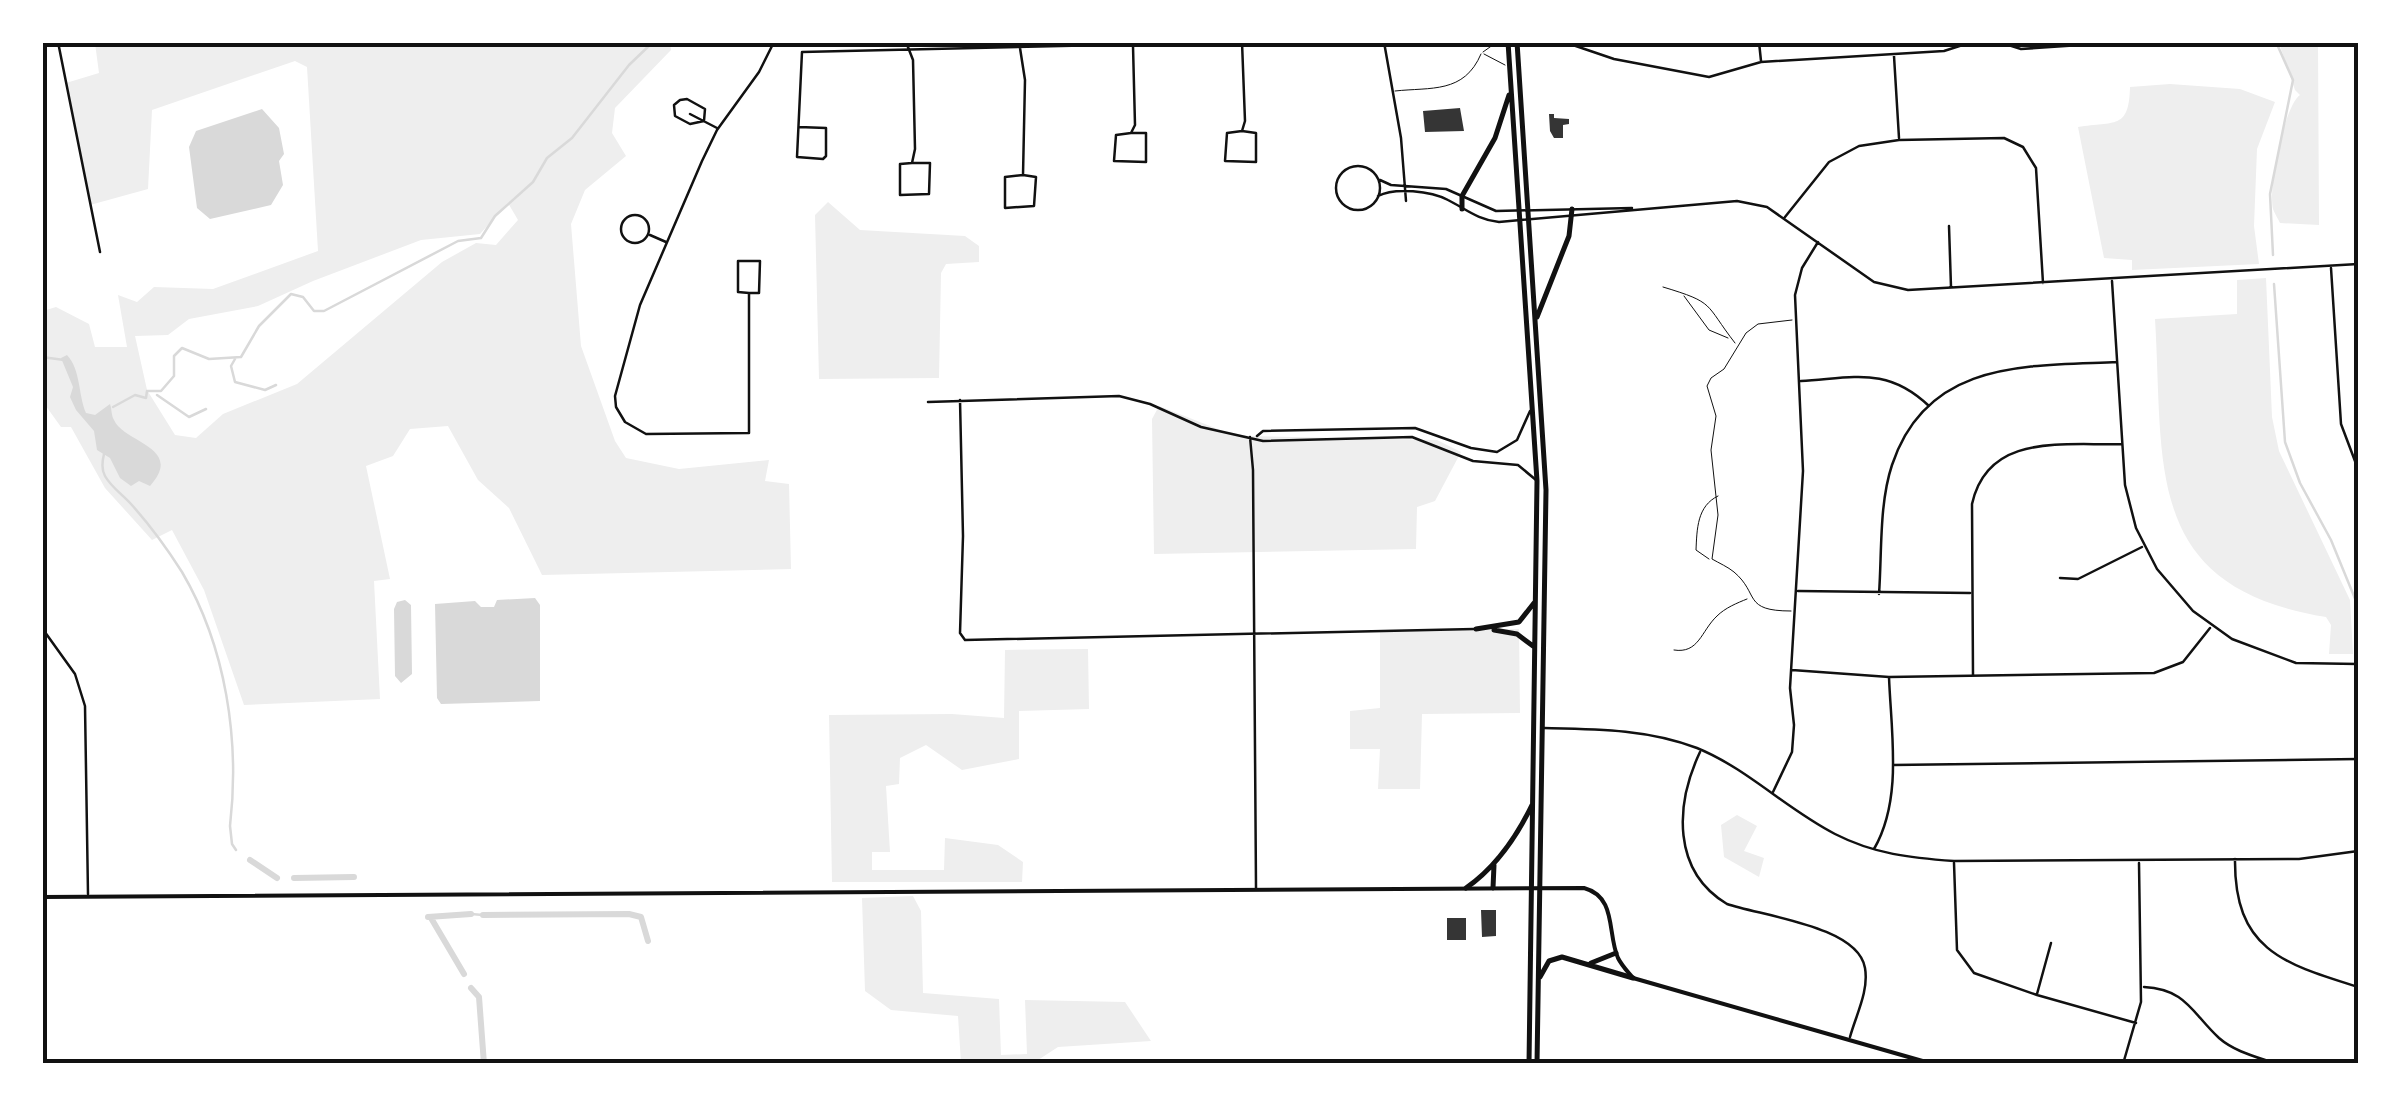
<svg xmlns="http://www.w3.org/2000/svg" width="2401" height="1106" viewBox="0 0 2401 1106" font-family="Raleway,sans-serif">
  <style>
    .green { fill: #eee; fill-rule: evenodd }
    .water { fill: #d9d9d9 }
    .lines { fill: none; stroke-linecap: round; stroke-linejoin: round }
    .stream { stroke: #d9d9d9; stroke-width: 2.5 }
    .canal { stroke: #d9d9d9; stroke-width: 6 }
    .building { fill: #353535 }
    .service { stroke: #111; stroke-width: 1 }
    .minor { stroke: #111; stroke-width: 2.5 }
    .tertiary { stroke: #111; stroke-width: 4 }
    .trunk { stroke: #111; stroke-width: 5 }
    .neatline { fill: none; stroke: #111; stroke-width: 4 }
  </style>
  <rect width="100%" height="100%" fill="#fff"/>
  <path class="green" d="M 95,43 L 670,43 L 671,50 L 615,108 L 612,133 L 626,156 L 585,190 L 571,224 L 581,346 L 615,441 L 626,458 L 679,469 L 769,460 L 765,481 L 789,484 L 791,569 L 542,575 L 509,508 L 478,480 L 448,426 L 410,429 L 393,456 L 366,466 L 390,579 L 374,581 L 380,699 L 244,705 L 204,590 L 172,530 L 152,540 L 105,488 L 71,427 L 61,427 L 43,402 L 43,311 L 56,307 L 89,324 L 95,347 L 127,347 L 118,295 L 137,302 L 154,287 L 213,289 L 318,251 L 307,67 L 295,61 L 152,110 L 148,189 L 90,205 L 66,83 L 99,73 ZM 508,203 L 518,220 L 496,245 L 476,243 L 442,262 L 297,384 L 223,414 L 196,438 L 175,435 L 147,390 L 135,336 L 168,335 L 189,319 L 258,306 L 313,281 L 421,240 L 480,234 Z
    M 2279,43 L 2318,43 L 2319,225 L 2280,223 C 2278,219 2275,214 2273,209 C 2268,189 2284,106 2300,95 L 2295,90 Z
    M 2170,84 L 2240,89 L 2275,102 L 2257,149 L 2254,226 L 2259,264 L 2132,270 L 2132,260 L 2104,258 L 2078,127 C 2115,121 2129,130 2130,87 Z
    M 828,202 L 860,230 L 965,236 L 979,246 L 979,262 L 946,264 L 941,273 L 939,378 L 819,379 L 815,215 Z
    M 2266,278 L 2272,417 L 2279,451 L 2350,600 L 2353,654 L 2329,654 L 2331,625 L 2326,617 C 2142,587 2164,467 2155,319 L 2237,314 L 2237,280 Z
    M 1159,406 L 1228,433 L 1249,436 L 1437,440 L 1461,452 L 1435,501 L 1417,507 L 1416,549 L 1154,554 L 1152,419 Z
    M 1519,629 L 1520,713 L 1422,714 L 1420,789 L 1378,789 L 1380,749 L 1350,749 L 1350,711 L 1380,708 L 1380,630 Z
    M 1088,649 L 1089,709 L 1019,711 L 1019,759 L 962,770 L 926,745 L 900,758 L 899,784 L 886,786 L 890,852 L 872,852 L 872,870 L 944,870 L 945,838 L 998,845 L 1023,862 L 1022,882 L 832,882 L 829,715 L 952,714 L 1004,718 L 1005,650 Z
    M 1737,815 L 1757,826 L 1744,851 L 1764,858 L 1759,877 L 1724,857 L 1721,825 Z
    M 913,896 L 921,911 L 923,993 L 999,999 L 1001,1055 L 1027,1054 L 1025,1000 L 1125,1002 L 1151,1041 L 1058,1047 L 1038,1060 L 1040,1063 L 961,1063 L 958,1016 L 891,1010 L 865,991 L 862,898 Z"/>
  <path class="water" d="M 262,109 L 279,128 L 284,154 L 279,161 L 283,185 L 271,205 L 210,219 L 197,208 L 189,147 L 196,131 Z
    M 67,355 C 81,370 78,394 86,413 L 95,415 L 110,404 C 112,409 111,415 114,420 C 124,443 185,447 150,486 L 139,481 L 131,486 L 120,478 L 110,458 L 97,450 L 94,431 L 76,410 L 70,397 L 73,387 L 61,358 Z
    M 535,598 L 540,605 L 540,701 L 441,704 L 437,698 L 435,604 L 475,601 L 481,607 L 494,607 L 497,600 Z
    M 405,600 L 411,605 L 412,674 L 401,683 L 395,676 L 394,609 L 397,602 Z"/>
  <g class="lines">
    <path class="stream" d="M 2273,255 L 2270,194 L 2293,80 L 2276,42
      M 2274,284 L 2285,442 L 2300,483 L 2331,540 L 2358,606
      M 42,357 L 64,360
      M 235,359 L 231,366 L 235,382 L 265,390 L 276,385
      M 157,395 L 189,417 L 206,409
      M 113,407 L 135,395 L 146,398 L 147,391 L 161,391 L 174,376 L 174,356 L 182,348 L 209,359 L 241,357 L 259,326 L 291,294 L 303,297 L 314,311 L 324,311 L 458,241 L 481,238 L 495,216 L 533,182 L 547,158 L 572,138 L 629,65 L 653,42
      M 104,454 C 102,462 101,469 105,476 C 111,487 123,495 131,504 C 149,524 168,550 182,572 C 226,647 240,740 230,826 L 232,844 L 236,850
      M 471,914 L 483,915"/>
    <path class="canal" d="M 250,860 L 277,878
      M 294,878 L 354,877
      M 483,915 L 629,914 L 641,917 L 648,941
      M 428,917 L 471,914
      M 431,918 L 464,974
      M 471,988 L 479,997 L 484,1064"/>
  </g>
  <path class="building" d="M 1460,108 L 1464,131 L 1425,132 L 1423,111 Z
    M 1549,114 L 1554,114 L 1554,118 L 1569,119 L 1569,124 L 1563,125 L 1563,138 L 1554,138 L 1550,131 Z
    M 1481,910 L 1496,910 L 1496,936 L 1482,937 Z
    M 1447,918 L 1466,918 L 1466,940 L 1447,940 Z"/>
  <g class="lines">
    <path class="service" d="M 1483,52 L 1497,42
      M 1484,54 L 1505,65
      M 1395,91 C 1431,87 1464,94 1481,54
      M 1663,287 C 1716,303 1704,303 1735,343
      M 1684,296 L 1709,330 L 1728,338
      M 1709,559 L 1696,550 C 1697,529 1697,506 1718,496
      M 1791,611 C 1742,611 1760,594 1734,572 C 1728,567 1719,563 1712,559 L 1718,515 L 1711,450 L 1716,416 L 1707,386 L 1711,378 L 1724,369 L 1746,333 L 1758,324 L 1792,320
      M 1674,650 C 1699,654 1701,631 1717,616 C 1725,608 1737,603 1747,599"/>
    <path class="minor" d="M 58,42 L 100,252
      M 906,42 L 913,60 L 915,149 L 912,163 L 900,164 L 900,195 L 929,194 L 930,163 L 912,163
      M 1242,42 L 1245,121 L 1242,131 L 1227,133 L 1225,161 L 1256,162 L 1256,133 L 1242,131
      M 1319,42 L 1323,42
      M 1384,42 L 1401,138 L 1406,201
      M 1564,42 L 1614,59 L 1709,77 L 1761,62 L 1944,51 L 1972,42
      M 1759,42 L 1761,61
      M 1999,42 L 2021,49 L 2125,42
      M 1020,48 L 1025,80 L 1023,175
      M 1894,56 L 1899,138
      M 687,99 L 705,109 L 704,121 L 690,124 L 675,116 L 674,105 L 680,100 Z
      M 690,114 L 717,128
      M 799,127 L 826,128 L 826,156 L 823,159 L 797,157 L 802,52 L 1239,42
      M 1131,133 L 1146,133 L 1146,162 L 1114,161 L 1116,135 L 1131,133 L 1135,125 L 1133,46
      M1336 188a22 22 0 1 1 44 0a22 22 0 1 1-44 0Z
      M 1023,175 L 1036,177 L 1034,206 L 1005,208 L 1005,177 Z
      M 1380,180 L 1391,185 L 1446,189 L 1496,211 L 1632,208
      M 1378,196 C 1395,187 1431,191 1448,200 C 1466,209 1478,220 1499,222 L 1737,201 L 1767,207 L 1874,282 L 1908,290 L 2358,264
      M621 229a14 14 0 1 1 28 0a14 14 0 1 1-28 0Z
      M 1785,217 L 1829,162 L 1859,146 L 1899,140 L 2004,138 L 2023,147 L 2036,168 L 2043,283
      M 1949,226 L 1951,287
      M 650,235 L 666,242
      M 2331,268 L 2341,424 L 2358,469
      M 2112,281 L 2125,485 L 2136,528 L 2157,569 L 2193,611 L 2232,639 L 2296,663 L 2358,664
      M 749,293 L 759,293 L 760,261 L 738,261 L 738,292 L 749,293 L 749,433 L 646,434 L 625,422 L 616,407 L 615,396 L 640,305 L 702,161 L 717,130 L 759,72 L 774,42
      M 1801,381 C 1854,378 1887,366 1929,406
      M 960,400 L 963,536 L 960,633 L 965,640 L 1474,629
      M 928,402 L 1119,396 L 1150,404 L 1201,427 L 1263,441 L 1412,437 L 1473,461 L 1518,465 L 1536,480
      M 1257,436 L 1263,431 L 1415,428 L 1471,448 L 1497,452 L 1517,440 L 1530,411
      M 1250,437 L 1253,470 L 1256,888
      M 2060,578 L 2078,579 L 2142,547
      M 1798,591 L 1970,593
      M 1879,594 C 1882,553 1879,504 1892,465 C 1927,359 2028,366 2117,362
      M 42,628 L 75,674 L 85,706 L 88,894
      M 1792,670 L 1889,677 L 2154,673 L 2183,662 L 2210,628
      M 1973,675 L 1972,504 C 1988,432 2064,446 2122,444
      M 1544,728 C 1596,729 1648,729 1697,748 C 1748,769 1786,809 1835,834 C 1874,854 1911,858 1954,861 L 2299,859 L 2358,851
      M 1700,752 C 1675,805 1672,871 1727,904 C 1762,916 1858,926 1865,968 C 1869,991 1856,1015 1850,1037
      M 1893,765 L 2358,759
      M 1773,792 L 1792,752 L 1794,725 L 1790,688 L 1803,471 L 1795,295 L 1802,268 L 1818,242
      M 1874,849 C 1903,799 1891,732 1889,677
      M 2235,859 C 2234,950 2284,964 2358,987
      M 1954,863 L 1957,950 L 1974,973 L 2037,995 L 2136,1023
      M 2144,987 C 2186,989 2192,1013 2219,1038 C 2235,1052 2257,1057 2277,1064
      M 2037,994 L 2051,943
      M 2123,1064 L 2141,1002 L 2139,863"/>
    <path class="tertiary" d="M 42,897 L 1584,888 C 1617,897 1607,933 1618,958 C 1622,966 1628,972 1633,978 L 1933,1064"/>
    <path class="trunk" d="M 1508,42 L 1537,481 L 1529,1064
      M 1517,42 L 1546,490 L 1537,1064
      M 1462,209 L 1462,196 L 1495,138 L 1509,95
      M 1537,317 L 1569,236 L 1572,209
      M 1476,629 L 1519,622 L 1534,603
      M 1494,630 L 1517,634 L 1533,646
      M 1466,888 C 1496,867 1516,838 1532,805
      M 1493,888 L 1494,865
      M 1591,963 L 1616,953
      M 1540,977 L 1549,961 L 1562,957 L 1633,978"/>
  </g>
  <rect width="2401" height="1106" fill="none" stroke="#ffffff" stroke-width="90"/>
  <rect x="45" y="45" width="2311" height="1016" class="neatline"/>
</svg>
